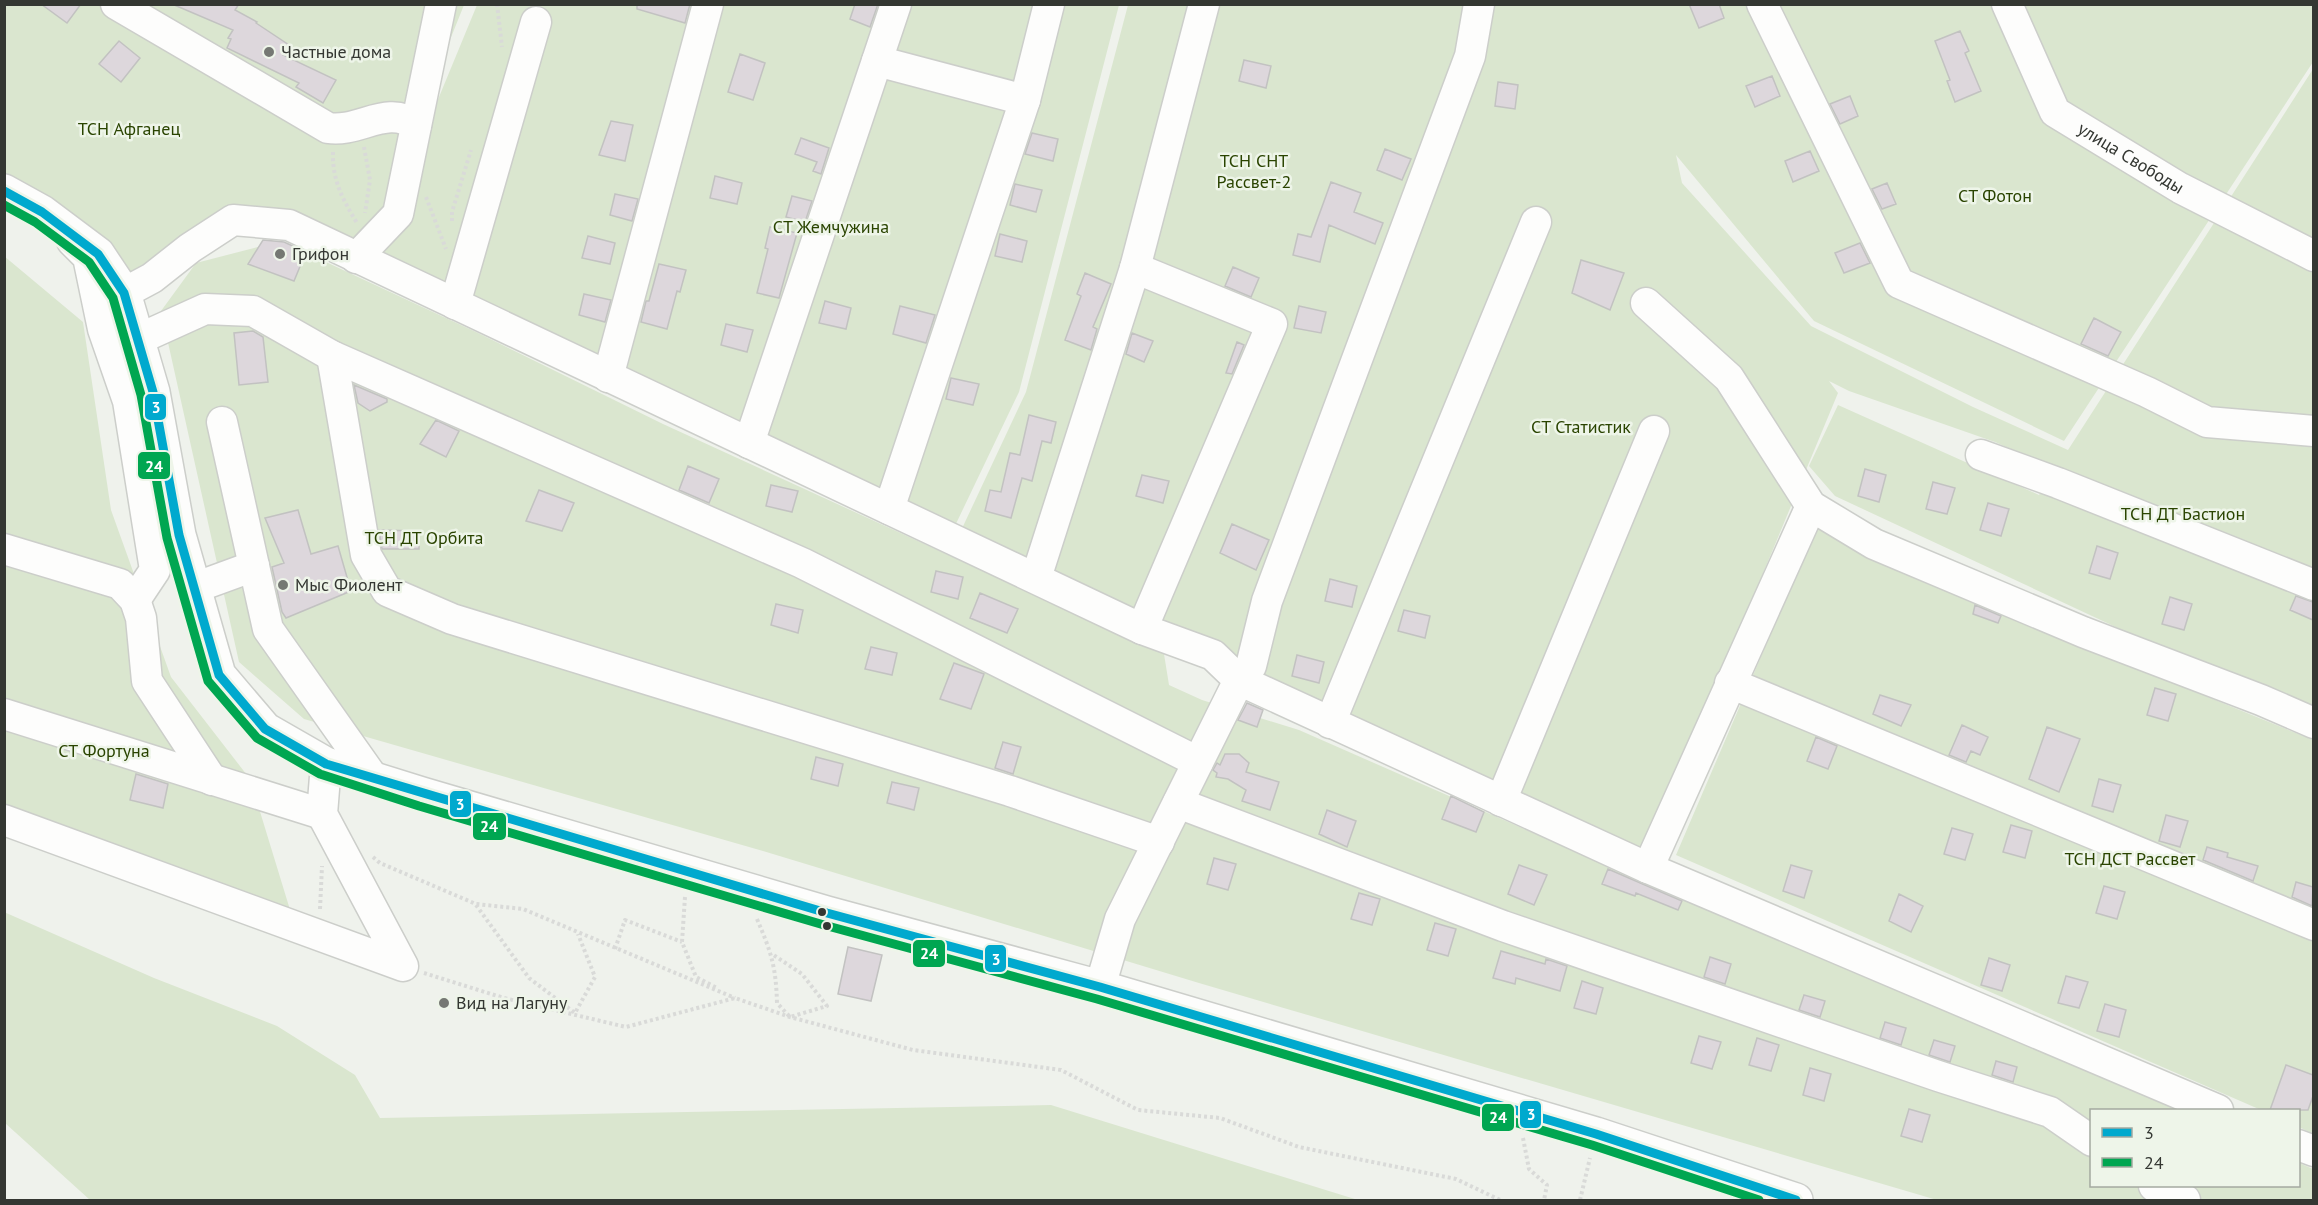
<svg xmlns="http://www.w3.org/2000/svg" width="2318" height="1205" viewBox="0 0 2318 1205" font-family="'PT Sans',sans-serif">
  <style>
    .green { fill: #dae6cf }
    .building { fill: #ddd7dc; stroke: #c2c2c1; stroke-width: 1.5 }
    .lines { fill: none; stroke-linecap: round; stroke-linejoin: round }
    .minor-casing { stroke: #ccceca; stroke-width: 33 }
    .major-casing { stroke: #ccceca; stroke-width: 36 }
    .path { stroke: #d9dad8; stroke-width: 4; stroke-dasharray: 3 3; stroke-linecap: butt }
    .minor { stroke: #fdfdfc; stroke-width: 30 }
    .major { stroke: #fdfdfc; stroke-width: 33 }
    .bus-1-casing { stroke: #eef5e9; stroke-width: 14 }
    .bus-2-casing { stroke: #eef5e9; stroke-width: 14 }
    .bus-1 { stroke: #00a9ce; stroke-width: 9 }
    .bus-2 { stroke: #00a651; stroke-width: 9 }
    .poi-dot { fill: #757873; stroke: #eef5e9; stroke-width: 2 }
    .bus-dot { fill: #343732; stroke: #eef5e9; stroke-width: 2 }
    .labels { text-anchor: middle; stroke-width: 5; stroke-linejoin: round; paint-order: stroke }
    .poi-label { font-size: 18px; fill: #343732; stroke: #eef5e9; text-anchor: start }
    .park-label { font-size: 18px; fill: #2a4400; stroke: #eef5e9 }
    .street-label { font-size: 18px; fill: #343732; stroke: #eef5e9 }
    .line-badge { stroke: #eef5e9; stroke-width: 2 }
    .badge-label { font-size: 16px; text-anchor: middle; font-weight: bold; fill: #fff }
  </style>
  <rect width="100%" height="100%" fill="#eff2ec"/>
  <path class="green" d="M 4,5 L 464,5 L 378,219 L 356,246 L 275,209 L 127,283 L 5,206 Z
    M 477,5 L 1119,5 L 1019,392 L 953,530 L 373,257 Z
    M 1128,5 L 1485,5 L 1250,667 L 958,537 L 1026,392 Z
    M 1491,5 L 2313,5 L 2313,62 L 2064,441 L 1814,321 L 1676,155 L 1682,183 L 1811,326 L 1973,407 L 2068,450 L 2313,69 L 2313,710 L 2165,650 L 1835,496 L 1809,466 L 1838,405 L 2039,495 L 2056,469 L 1995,442 L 1849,391 L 1829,381 L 1838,393 L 1645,857 L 1256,679 Z
    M 281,241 L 478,333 L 663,424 L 1164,654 L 1169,685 L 1202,700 L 1299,730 L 1704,908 L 2177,1110 L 2092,1110 L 2092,1186 L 2298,1186 L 2299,1163 L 2313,1169 L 2313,1200 L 1937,1200 L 1199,983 L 763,851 L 304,719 L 239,662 L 161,311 L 196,263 Z
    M 4,256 L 83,322 L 111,510 L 171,677 L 250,779 L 291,913 L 5,825 Z
    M 1817,526 L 1946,590 L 2313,740 L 2313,1134 L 2299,1127 L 2298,1110 L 2261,1110 L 1676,855 Z
    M 4,912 L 154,978 L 277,1026 L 355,1075 L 380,1118 L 1051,1105 L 1358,1200 L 90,1200 L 5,1123 Z"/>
  <path class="building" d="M 41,4 L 81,4 L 67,23 Z
    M 172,4 L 239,4 L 235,10 L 257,22 L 256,23 L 289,45 L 283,55 L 336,80 L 323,103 L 296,87 L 299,83 L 227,48 L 231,39 L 228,38 L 233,30 Z
    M 637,4 L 690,4 L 685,23 L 637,9 Z
    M 855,4 L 878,4 L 870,27 L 850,19 Z
    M 1689,4 L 1719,4 L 1724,18 L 1699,28 Z
    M 1960,31 L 1969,51 L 1965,53 L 1981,91 L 1955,102 L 1947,81 L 1950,80 L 1935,41 Z
    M 119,41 L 140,58 L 121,82 L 99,64 Z
    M 740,54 L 765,63 L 753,100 L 728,92 Z
    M 1244,60 L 1271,66 L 1266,88 L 1239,81 Z
    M 1772,76 L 1780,96 L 1755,107 L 1746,86 Z
    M 1498,82 L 1518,85 L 1515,109 L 1495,106 Z
    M 1850,96 L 1858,116 L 1840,124 L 1830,104 Z
    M 611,121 L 633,125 L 625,161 L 599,155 Z
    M 1032,133 L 1058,139 L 1053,161 L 1025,154 Z
    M 801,138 L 829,148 L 821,174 L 813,171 L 817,162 L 795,154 Z
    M 1385,149 L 1411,159 L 1402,180 L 1377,170 Z
    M 1810,151 L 1819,171 L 1793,182 L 1785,161 Z
    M 715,176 L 742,183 L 737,204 L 710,198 Z
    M 1331,182 L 1361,193 L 1354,212 L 1383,223 L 1375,244 L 1329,225 L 1320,262 L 1293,255 L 1298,234 L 1311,237 Z
    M 1887,183 L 1896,204 L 1882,209 L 1872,189 Z
    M 1015,184 L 1042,190 L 1036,212 L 1010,205 Z
    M 615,194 L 638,199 L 632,221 L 610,215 Z
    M 792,196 L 812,201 L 805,222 L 786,217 Z
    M 770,227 L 797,233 L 779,298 L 757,293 L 768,249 L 765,248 Z
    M 1000,234 L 1027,241 L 1022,262 L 995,256 Z
    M 588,236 L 615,243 L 610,264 L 582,258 Z
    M 263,240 L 284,242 L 306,252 L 294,281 L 248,264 Z
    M 1860,243 L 1870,263 L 1844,273 L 1835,253 Z
    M 1581,260 L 1624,273 L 1610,310 L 1572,293 Z
    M 659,264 L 686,270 L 680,292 L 677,291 L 667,329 L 641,322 L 646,301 L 649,301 Z
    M 1233,267 L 1259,278 L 1251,297 L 1225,286 Z
    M 1085,273 L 1111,284 L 1093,327 L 1097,329 L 1091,350 L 1065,340 L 1081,296 L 1077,294 Z
    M 584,294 L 611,300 L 605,322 L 579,315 Z
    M 825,301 L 851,308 L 846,329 L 819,323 Z
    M 900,306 L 935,315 L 926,343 L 893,334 Z
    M 1299,306 L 1326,312 L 1321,333 L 1294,328 Z
    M 2094,318 L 2121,332 L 2108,356 L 2081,344 Z
    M 726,324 L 753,330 L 747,352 L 721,345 Z
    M 253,331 L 263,337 L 268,382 L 239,385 L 234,333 Z
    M 1132,333 L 1153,341 L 1144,362 L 1126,354 Z
    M 1237,342 L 1244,345 L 1232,374 L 1226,373 Z
    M 951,378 L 979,384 L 973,405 L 946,399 Z
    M 354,385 L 387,399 L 387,402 L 370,411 L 358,403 Z
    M 1029,415 L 1056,422 L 1051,443 L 1042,441 L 1032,481 L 1022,478 L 1011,518 L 985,511 L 990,490 L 1001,492 L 1010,453 L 1020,455 Z
    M 436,420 L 459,431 L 446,457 L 420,444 Z
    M 688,466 L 719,479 L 709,503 L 679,490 Z
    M 1865,469 L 1886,475 L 1879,502 L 1858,496 Z
    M 1142,475 L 1169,481 L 1163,503 L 1136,496 Z
    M 1933,482 L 1955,488 L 1947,514 L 1926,509 Z
    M 771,485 L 798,491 L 792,512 L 766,506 Z
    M 539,490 L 574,503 L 562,531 L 526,521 Z
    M 1988,503 L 2009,509 L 2001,536 L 1980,530 Z
    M 298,510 L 311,554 L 338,546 L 351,591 L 286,618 L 282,612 L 272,567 L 284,563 L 265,518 Z
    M 1232,524 L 1269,540 L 1256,570 L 1220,553 Z
    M 379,530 L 419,531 L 419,549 L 382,549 Z
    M 2097,546 L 2118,553 L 2110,579 L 2089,573 Z
    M 936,571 L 963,577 L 958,599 L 931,592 Z
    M 1330,579 L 1357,586 L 1352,607 L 1325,601 Z
    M 980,593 L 1018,609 L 1007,633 L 970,618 Z
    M 2296,596 L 2313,602 L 2313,620 L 2290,610 Z
    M 2170,597 L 2192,604 L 2184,630 L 2162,624 Z
    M 776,604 L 803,610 L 798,633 L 771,625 Z
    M 1975,605 L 2001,616 L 1998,623 L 1973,614 Z
    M 1404,610 L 1430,616 L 1425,638 L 1398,631 Z
    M 871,647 L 897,653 L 892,675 L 865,669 Z
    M 1297,655 L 1324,662 L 1319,683 L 1292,676 Z
    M 954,663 L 984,674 L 971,709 L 940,699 Z
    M 2155,688 L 2176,694 L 2168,721 L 2147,715 Z
    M 1880,695 L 1911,705 L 1901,726 L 1873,714 Z
    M 1247,703 L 1263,710 L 1257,727 L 1238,720 Z
    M 1962,725 L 1988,737 L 1980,755 L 1971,751 L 1966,762 L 1949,755 Z
    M 2047,727 L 2080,739 L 2059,792 L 2029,779 Z
    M 1816,737 L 1837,746 L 1828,769 L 1807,761 Z
    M 1003,742 L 1021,747 L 1013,774 L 995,768 Z
    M 1225,754 L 1239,754 L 1249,763 L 1246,772 L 1279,782 L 1270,810 L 1242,801 L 1246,790 L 1228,779 L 1216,777 L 1217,773 L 1213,770 L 1217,763 L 1220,765 Z
    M 816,757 L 843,764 L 838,786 L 811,779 Z
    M 136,774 L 168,784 L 163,808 L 130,800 Z
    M 2099,779 L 2121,785 L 2113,812 L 2092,806 Z
    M 892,782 L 919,788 L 914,810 L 887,803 Z
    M 1451,796 L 1484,812 L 1476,832 L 1442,819 Z
    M 1327,810 L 1356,821 L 1347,847 L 1319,834 Z
    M 2166,815 L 2188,821 L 2180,847 L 2159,841 Z
    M 2011,825 L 2032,831 L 2025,858 L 2003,852 Z
    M 1952,828 L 1973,834 L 1965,860 L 1944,854 Z
    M 2207,847 L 2228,853 L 2227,857 L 2258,866 L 2253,881 L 2203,860 Z
    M 1214,858 L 1236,864 L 1228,890 L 1207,884 Z
    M 1519,865 L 1547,875 L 1534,905 L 1508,894 Z
    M 1791,865 L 1812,871 L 1804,898 L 1783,891 Z
    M 1608,869 L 1682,901 L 1678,910 L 1636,893 L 1635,896 L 1602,884 Z
    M 2296,882 L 2313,887 L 2312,906 L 2292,897 Z
    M 2104,886 L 2125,892 L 2117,919 L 2096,913 Z
    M 1359,893 L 1380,899 L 1372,925 L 1351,919 Z
    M 1899,894 L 1923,906 L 1911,932 L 1889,921 Z
    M 1435,923 L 1456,929 L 1448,956 L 1427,950 Z
    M 848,947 L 882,955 L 871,1001 L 838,994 Z
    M 1501,951 L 1545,964 L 1546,959 L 1567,966 L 1560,991 L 1516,978 L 1515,984 L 1493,978 Z
    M 1710,957 L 1731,964 L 1725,984 L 1704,977 Z
    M 1989,958 L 2010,965 L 2002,991 L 1981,985 Z
    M 2066,976 L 2088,982 L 2079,1008 L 2058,1003 Z
    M 1582,981 L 1603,988 L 1596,1014 L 1574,1008 Z
    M 1804,995 L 1825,1001 L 1820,1017 L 1799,1010 Z
    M 2105,1004 L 2126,1010 L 2119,1037 L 2097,1031 Z
    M 1885,1022 L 1906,1028 L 1901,1045 L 1880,1038 Z
    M 1699,1036 L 1721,1042 L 1712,1069 L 1691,1063 Z
    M 1757,1038 L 1779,1045 L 1771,1071 L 1749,1065 Z
    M 1934,1040 L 1955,1046 L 1950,1062 L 1929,1055 Z
    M 1996,1061 L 2017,1067 L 2013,1082 L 1992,1075 Z
    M 2286,1065 L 2313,1075 L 2313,1096 L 2308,1110 L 2270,1110 Z
    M 1810,1068 L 1831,1074 L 1824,1101 L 1803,1095 Z
    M 1909,1109 L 1930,1115 L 1922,1142 L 1901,1136 Z"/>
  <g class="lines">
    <g class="minor-casing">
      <g id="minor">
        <path d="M 116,4 L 328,128 C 359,133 387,104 416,125"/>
        <path d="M 1762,4 L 1899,283 L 2147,392 L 2207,422 L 2314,431"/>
        <path id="s1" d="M 2007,4 L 2055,112 L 2180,188 L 2314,256"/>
        <path d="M 877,61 L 1025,100"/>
        <path d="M 72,241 L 88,257 L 103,329 L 128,401 L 155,570 L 135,600"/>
        <path d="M 356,258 L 398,214 L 441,4"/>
        <path d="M 1135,268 L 1272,324 L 1142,629"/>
        <path d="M 124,293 L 152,278 L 190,248 L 233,220 L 289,225 L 1142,629 L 1213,655 L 1239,680 L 1648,868 L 2218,1110"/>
        <path d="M 1646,303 L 1729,378 L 1811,506 L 1874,544 L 2083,632 L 2261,700 L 2314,723"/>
        <path d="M 455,304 L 536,22"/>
        <path d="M 141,338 L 205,309 L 253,311 L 332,356 L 802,563 L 1198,762"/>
        <path d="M 332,356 L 366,555 L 387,591 L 452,619 L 1010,791 L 1159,842"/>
        <path d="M 608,377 L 708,4"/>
        <path d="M 222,422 L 268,629 L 374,779"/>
        <path d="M 749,443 L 896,4"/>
        <path d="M 1981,455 L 2058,483 L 2314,585"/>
        <path d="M 889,509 L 1025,100 L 1049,4"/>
        <path d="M 4,549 L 120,584 L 135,600 L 141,618 L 147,681 L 212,780"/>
        <path d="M 1036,578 L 1135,268 L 1204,4"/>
        <path d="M 194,588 L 254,566"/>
        <path d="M 1730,683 L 2314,925"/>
        <path d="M 4,714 L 322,814"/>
        <path d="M 1330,723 L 1536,222"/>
        <path d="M 1501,801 L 1654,431"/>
        <path d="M 1178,803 L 1503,926 L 1938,1076 L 2050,1112 L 2092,1141"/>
        <path d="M 4,820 L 403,966 L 322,814 L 326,764"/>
        <path d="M 1648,868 L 1811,506"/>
        <path d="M 1100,987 L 1120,919 L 1239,680 L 1251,666 L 1267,601 L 1470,56 L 1479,4"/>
        <path d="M 2298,1145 L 2314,1151"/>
        <path d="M 2154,1186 L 2185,1200"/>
      </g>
    </g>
    <g class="major-casing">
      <path id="major" d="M 4,191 L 42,212 L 98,254 L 124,293 L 153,392 L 179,535 L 219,675 L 265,729 L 326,764 L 422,794 L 827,913 L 1100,987 L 1596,1134 L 1796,1200"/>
    </g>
    <path class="path" d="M 497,4 L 502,47
      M 364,147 L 370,180 L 365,213
      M 333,152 C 332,180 343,200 357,223
      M 426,197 L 446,249
      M 452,221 L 452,212 L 471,150
      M 373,857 L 380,863 L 476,904 L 523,909 L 735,998
      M 685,897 L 682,942 L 696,977 L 717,988
      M 476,905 L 529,978 L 575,1013 L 595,977 L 578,934
      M 320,909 L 322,866
      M 757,919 C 771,952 776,966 777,1003 L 790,1017 L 827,1006 L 802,974 L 772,954
      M 615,949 L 625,920 L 682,942
      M 424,973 L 504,998 L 626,1027 L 735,998 L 790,1017 L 913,1050 L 1061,1070 L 1138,1110 L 1220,1118 L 1299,1147 L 1456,1179 L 1500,1200
      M 1523,1138 L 1529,1169 L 1547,1185 L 1544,1200
      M 1580,1200 L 1590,1158"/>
    <use href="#minor" class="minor"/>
    <use href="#major" class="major"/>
    <g class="bus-1-casing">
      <path id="bus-1" d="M 4,191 L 42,212 L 98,254 L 124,293 L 153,392 L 179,535 L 219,675 L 265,729 L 326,764 L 827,913 L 1100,987 L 1596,1134 L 1796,1200"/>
    </g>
    <g class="bus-2-casing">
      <path id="bus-2" d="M 4,205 L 35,222 L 89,262 L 113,298 L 141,395 L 167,538 L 208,681 L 257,738 L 320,774 L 419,806 L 824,925 L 1097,999 L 1592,1145 L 1759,1200"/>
    </g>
    <use href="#bus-1" class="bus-1"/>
    <use href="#bus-2" class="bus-2"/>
  </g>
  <g class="poi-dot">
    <circle cx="269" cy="52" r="6"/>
    <circle cx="280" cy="254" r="6"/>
    <circle cx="283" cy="585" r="6"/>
    <circle cx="444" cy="1003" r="6"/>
  </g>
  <g class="bus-dot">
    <circle cx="822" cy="912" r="5"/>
    <circle cx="827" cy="926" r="5"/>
  </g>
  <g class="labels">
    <g class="poi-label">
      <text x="281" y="58">Частные дома</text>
      <text x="292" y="260">Грифон</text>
      <text x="295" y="591">Мыс Фиолент</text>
      <text x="456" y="1009">Вид на Лагуну</text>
    </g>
    <g class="park-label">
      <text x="129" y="135">ТСН Афганец</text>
      <text x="1254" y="167">ТСН СНТ<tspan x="1254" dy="21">Рассвет-2</tspan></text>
      <text x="1995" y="202">СТ Фотон</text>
      <text x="831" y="233">СТ Жемчужина</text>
      <text x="1581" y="433">СТ Статистик</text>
      <text x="2183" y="520">ТСН ДТ Бастион</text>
      <text x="424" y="544">ТСН ДТ Орбита</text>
      <text x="104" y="757">СТ Фортуна</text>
      <text x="2130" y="865">ТСН ДСТ Рассвет</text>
    </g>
    <g class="street-label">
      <text dy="6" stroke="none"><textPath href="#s1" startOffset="207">улица Свободы</textPath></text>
    </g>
  </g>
  <g class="line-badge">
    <rect x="144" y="393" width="23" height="28" rx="6" fill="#00a9ce"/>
    <rect x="137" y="451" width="34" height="29" rx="6" fill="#00a651"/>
    <rect x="449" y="790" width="23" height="28" rx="6" fill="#00a9ce"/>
    <rect x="472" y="812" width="35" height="29" rx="6" fill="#00a651"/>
    <rect x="912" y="939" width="34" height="29" rx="6" fill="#00a651"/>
    <rect x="984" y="944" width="23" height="29" rx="6" fill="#00a9ce"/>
    <rect x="1519" y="1100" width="23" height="29" rx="6" fill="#00a9ce"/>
    <rect x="1481" y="1103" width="34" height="29" rx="6" fill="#00a651"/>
  </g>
  <g class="badge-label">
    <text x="156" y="413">3</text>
    <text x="154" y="472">24</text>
    <text x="460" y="810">3</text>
    <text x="489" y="832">24</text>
    <text x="929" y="959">24</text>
    <text x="996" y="965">3</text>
    <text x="1531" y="1120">3</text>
    <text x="1498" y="1123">24</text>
  </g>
  <rect width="2318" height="1205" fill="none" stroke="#343732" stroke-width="12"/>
  <rect x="2090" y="1109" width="210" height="78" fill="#eef5e9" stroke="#a4a9a0" stroke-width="1.5"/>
  <rect x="2102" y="1128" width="30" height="9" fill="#00a9ce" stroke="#a4a9a0" stroke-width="1.5"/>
  <text x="2144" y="1139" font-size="18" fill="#343732">3</text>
  <rect x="2102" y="1158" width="30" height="9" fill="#00a651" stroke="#a4a9a0" stroke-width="1.5"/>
  <text x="2144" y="1169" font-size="18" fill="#343732">24</text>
</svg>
